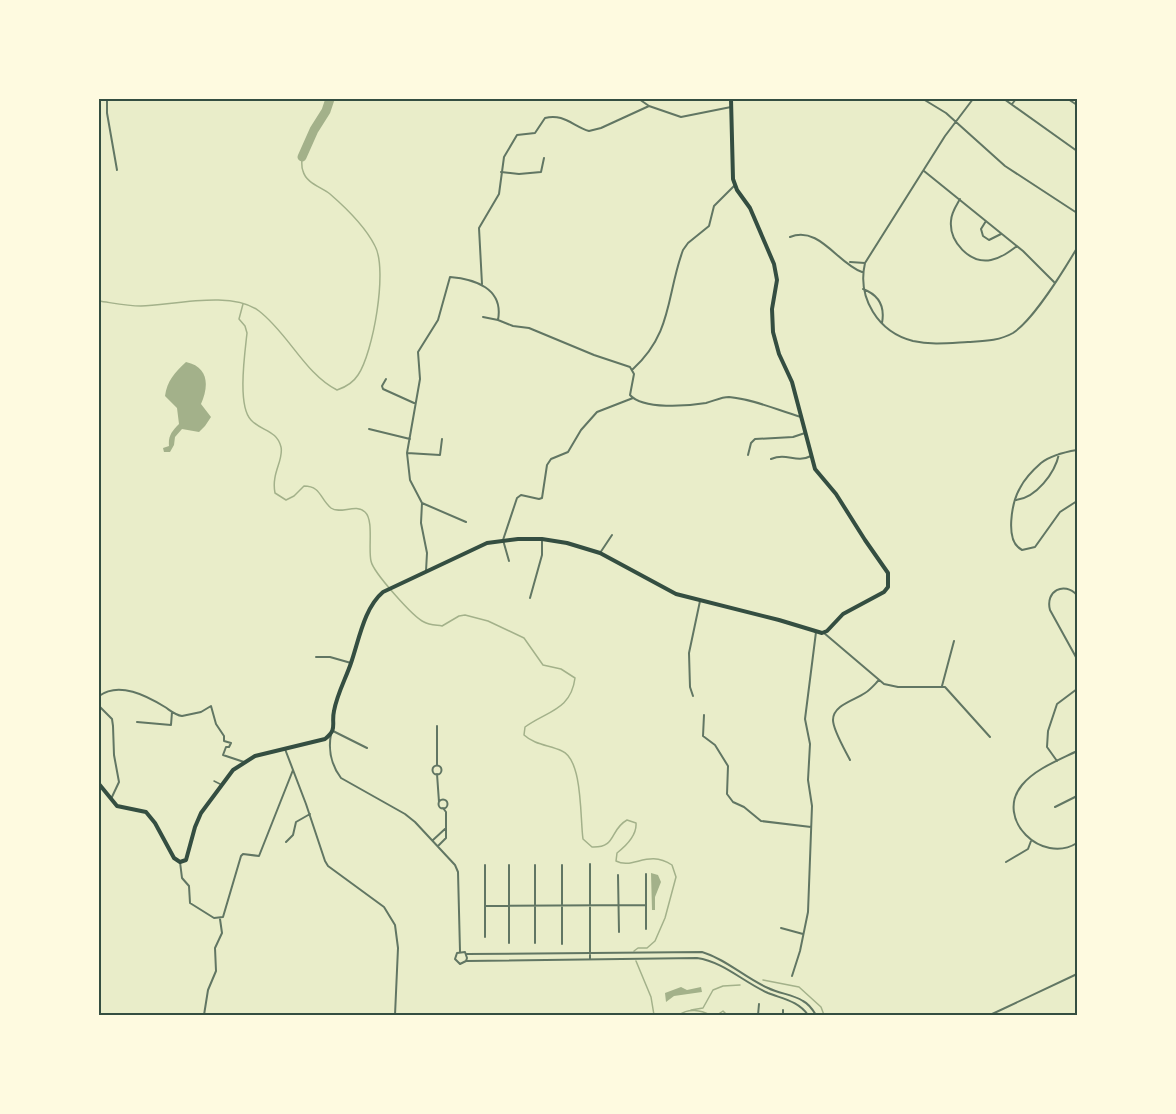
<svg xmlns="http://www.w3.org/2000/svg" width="1176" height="1114" viewBox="0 0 1176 1114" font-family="'Asap Condensed',sans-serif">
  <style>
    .water { fill: #a3b18a }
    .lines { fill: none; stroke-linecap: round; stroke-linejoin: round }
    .stream { stroke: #a3b18a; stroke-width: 1.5 }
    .river { stroke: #a3b18a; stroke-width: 9 }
    .service { stroke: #617663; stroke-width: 1.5 }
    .minor { stroke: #617663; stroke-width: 2 }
    .secondary { stroke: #344e41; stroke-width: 4 }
    .neatline { fill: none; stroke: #344e41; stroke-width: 2 }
  </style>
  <rect width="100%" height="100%" fill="#e9edc9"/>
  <path class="water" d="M 186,362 C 209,367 209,386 201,404 L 211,417 L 205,426 L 199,432 L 182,429 L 175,437 L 174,445 L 170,452 L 164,452 L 163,448 L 169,446 C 168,436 172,431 179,424 L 177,408 L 165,396 C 167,381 175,372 186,362 Z
    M 651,873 L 658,875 L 661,882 L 655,897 L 655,910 L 652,910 Z
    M 681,987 L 687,990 L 701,987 L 702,992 L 674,996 L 666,1002 L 665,993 Z"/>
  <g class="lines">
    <path class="stream" d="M 99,301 C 113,303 127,306 141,306 C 173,305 232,290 259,311 C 288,333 305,374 337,390 C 346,387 353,383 358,375 C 373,353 388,270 375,246 C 366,228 345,207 330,194 C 321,187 306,183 303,171 C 301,167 302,161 302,157
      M 243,304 L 239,319 L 245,326 L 247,333 C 245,352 237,406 251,420 C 261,431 277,430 281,447 C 284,460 271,473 275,493 L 286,500 L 294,496 L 304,486 C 321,486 320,499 331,508 C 340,515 356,503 365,512 C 374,520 368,548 371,561 C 373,572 413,617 424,622 C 429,625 436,625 442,626 L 459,616 L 465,615 L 488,621 L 524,638 L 543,665 L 561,669 L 575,678 C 571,710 547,711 525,727 L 524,735 C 535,745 549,745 562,751 C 583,760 580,819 583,839 L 592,847 C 617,848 609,830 627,820 L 636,823 C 637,835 626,846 617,853 L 616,861 C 633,870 648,849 672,865 L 676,877 L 665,918 L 655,941 L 647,948 L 638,948 L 634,951
      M 636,961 L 651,997 L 654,1015
      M 763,980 L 799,987 L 821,1007 L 824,1015
      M 691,1010 L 703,1008 L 713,990 L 723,986 L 740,985
      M 679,1015 C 688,1008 701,1010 710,1015
      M 717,1015 L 723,1011 L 727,1015"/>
    <path class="river" d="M 302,157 L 314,130 L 326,111 L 330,99"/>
    <path class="service" d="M 214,781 L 220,784"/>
    <path class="minor" d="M 107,99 L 107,113 L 117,170
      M 639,99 L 649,106
      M 923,99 L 946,113 L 1005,166 L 1077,213
      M 973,99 L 945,136 L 865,263 C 857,298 878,332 913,341 C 931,345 949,343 968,342 C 983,341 999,341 1013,333 C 1033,320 1064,270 1077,248
      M 1004,99 L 1077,151
      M 1068,99 L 1077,105
      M 1012,104 L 1016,99
      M 924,171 L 1023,251 L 1054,282
      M 501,172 L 519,174 L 541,172 L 544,158
      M 960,199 C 956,206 951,213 951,221 C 949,242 970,264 991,260 C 1001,258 1009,252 1017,246
      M 986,221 L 981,229 L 983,236 L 989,240 L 1001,234
      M 790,237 C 819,225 838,264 862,272
      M 850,262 L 865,263
      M 482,284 L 479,228 L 499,194 L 504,157 L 517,135 L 535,133 L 545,118 C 563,113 573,126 589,131 L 601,128 L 649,106 L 681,117 L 731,107
      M 863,289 C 879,295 885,307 882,323
      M 483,317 L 498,320
      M 633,369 C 673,332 666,296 683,250 L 688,243 L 709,226 L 714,206 L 735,185
      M 386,379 L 382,386 L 383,389 L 414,403
      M 369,429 L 410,439
      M 1077,450 C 1065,452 1051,455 1041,463 C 1033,470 1025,478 1020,488 C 1012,502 1004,541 1022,550 L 1035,547 L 1060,512 L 1077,501
      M 407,453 L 440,455 L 442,439
      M 748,455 L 751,443 L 755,439 L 793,437 L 805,433
      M 771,459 C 788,452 795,464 811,456
      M 1016,500 C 1036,498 1055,473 1059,454
      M 422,503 L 466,522
      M 600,553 L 612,535
      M 509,561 L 503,540 L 517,498 L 521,495 L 539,499 L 542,498 L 547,465 L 551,459 L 568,452 L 581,430 L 597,412 L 633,398
      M 426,571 L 427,553 L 421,523 L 422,503 L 410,480 L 407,453 L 420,379 L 418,352 L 438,320 L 450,277 C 474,279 504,288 498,320 L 513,326 L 529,328 L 594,355 L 630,367 L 634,374 L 630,395 C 643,410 688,406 706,403 C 714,401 721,397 729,397 C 753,399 777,410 801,417
      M 1077,595 C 1064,581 1045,591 1050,610 L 1077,659
      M 530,598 L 542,555 L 542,539
      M 824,633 L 884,684 L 898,687 L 945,687 L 990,737
      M 316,657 L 330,657 L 351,663
      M 942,686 L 954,641
      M 99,696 C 119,681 147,696 165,707 C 171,711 175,715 182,716 L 201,712 L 211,706 L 216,724 L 224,736 L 224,741 L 231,743 L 229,747 L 226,747 L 223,755 L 244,762
      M 693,696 L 690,687 L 689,653 L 700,601
      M 99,706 L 112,719 L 113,726 L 114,755 L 119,782 L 111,799
      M 704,715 L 703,736 L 715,745 L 728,766 L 727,794 L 733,802 L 744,807 L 761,821 L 811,827
      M 137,722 L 171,725 L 172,712
      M 437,726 L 437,765
      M 333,731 L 367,748
      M 331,734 C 328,750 332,766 341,778 L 405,814 L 415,822 L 455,865 L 458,872 L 460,951
      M 285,749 L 306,804 L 325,861 L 328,866 L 384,907 L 395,925 L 398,948 L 395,1015
      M 1077,751 C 1059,760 1035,769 1022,785 C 994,819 1042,865 1077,843
      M 850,760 C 845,750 833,730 833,720 C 833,705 855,700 865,693 C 870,690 874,685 879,680
      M 1057,761 L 1047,747 L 1048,731 L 1057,704 L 1077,689
      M432.5 770a4.5 4.5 0 1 1 9 0a4.5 4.5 0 1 1-9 0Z
      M 437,774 L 439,802
      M438.5 804a4.5 4.5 0 1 1 9 0a4.5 4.5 0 1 1-9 0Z
      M 1055,807 L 1077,796
      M 433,840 L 446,828
      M 286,842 L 293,835 L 296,822 L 310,814
      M 438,846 L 446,838 L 446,812 L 443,808
      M 180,862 L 182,878 L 189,886 L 190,903 L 214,918 L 223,917 L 241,856 L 243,854 L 259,856 L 293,770
      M 1006,862 L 1028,849 L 1031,841
      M 590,864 L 590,958
      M 485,865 L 485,937
      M 509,865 L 509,943
      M 535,865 L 535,943
      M 562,865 L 562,944
      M 646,874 L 646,929
      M 618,875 L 619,932
      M 485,906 L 646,905
      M 781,928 L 803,934
      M 467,954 L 702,952 C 726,959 745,978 768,988 C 780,994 792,994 803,1001 C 809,1004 813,1010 816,1015
      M 466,961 L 467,958 L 465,952 L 457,953 L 455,959 L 460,964 L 466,961 L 697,958 C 724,962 743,982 768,993 C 783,999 798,1001 808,1015
      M 792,976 L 800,951 L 808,912 L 812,806 L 808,780 L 810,744 L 805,719 L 816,632
      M 783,1010 L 783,1015
      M 204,1015 L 208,990 L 216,971 L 215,948 L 222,933 L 220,919
      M 758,1015 L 759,1004
      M 990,1015 L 1077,974"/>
    <path class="secondary" d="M 99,784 L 117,806 L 146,812 L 155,823 L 174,858 L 180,862 L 186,860 L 195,827 L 201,813 L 233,770 L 255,756 L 325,739 C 338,729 331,724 334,711 C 337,694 346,678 351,663 C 359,640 364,608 383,592 L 487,543 L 518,539 L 542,539 L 567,543 L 600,553 L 676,594 L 779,620 L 822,633 L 827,631 L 843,614 L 884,592 L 888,587 L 888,573 L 865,540 L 836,494 L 815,469 L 792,382 L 779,354 L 773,332 L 772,309 L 777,280 L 774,264 L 750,208 L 737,190 L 733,179 L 731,99"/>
  </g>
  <rect width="1176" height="1114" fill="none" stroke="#fefae0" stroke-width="201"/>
  <rect x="100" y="100" width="976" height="914" class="neatline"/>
</svg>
